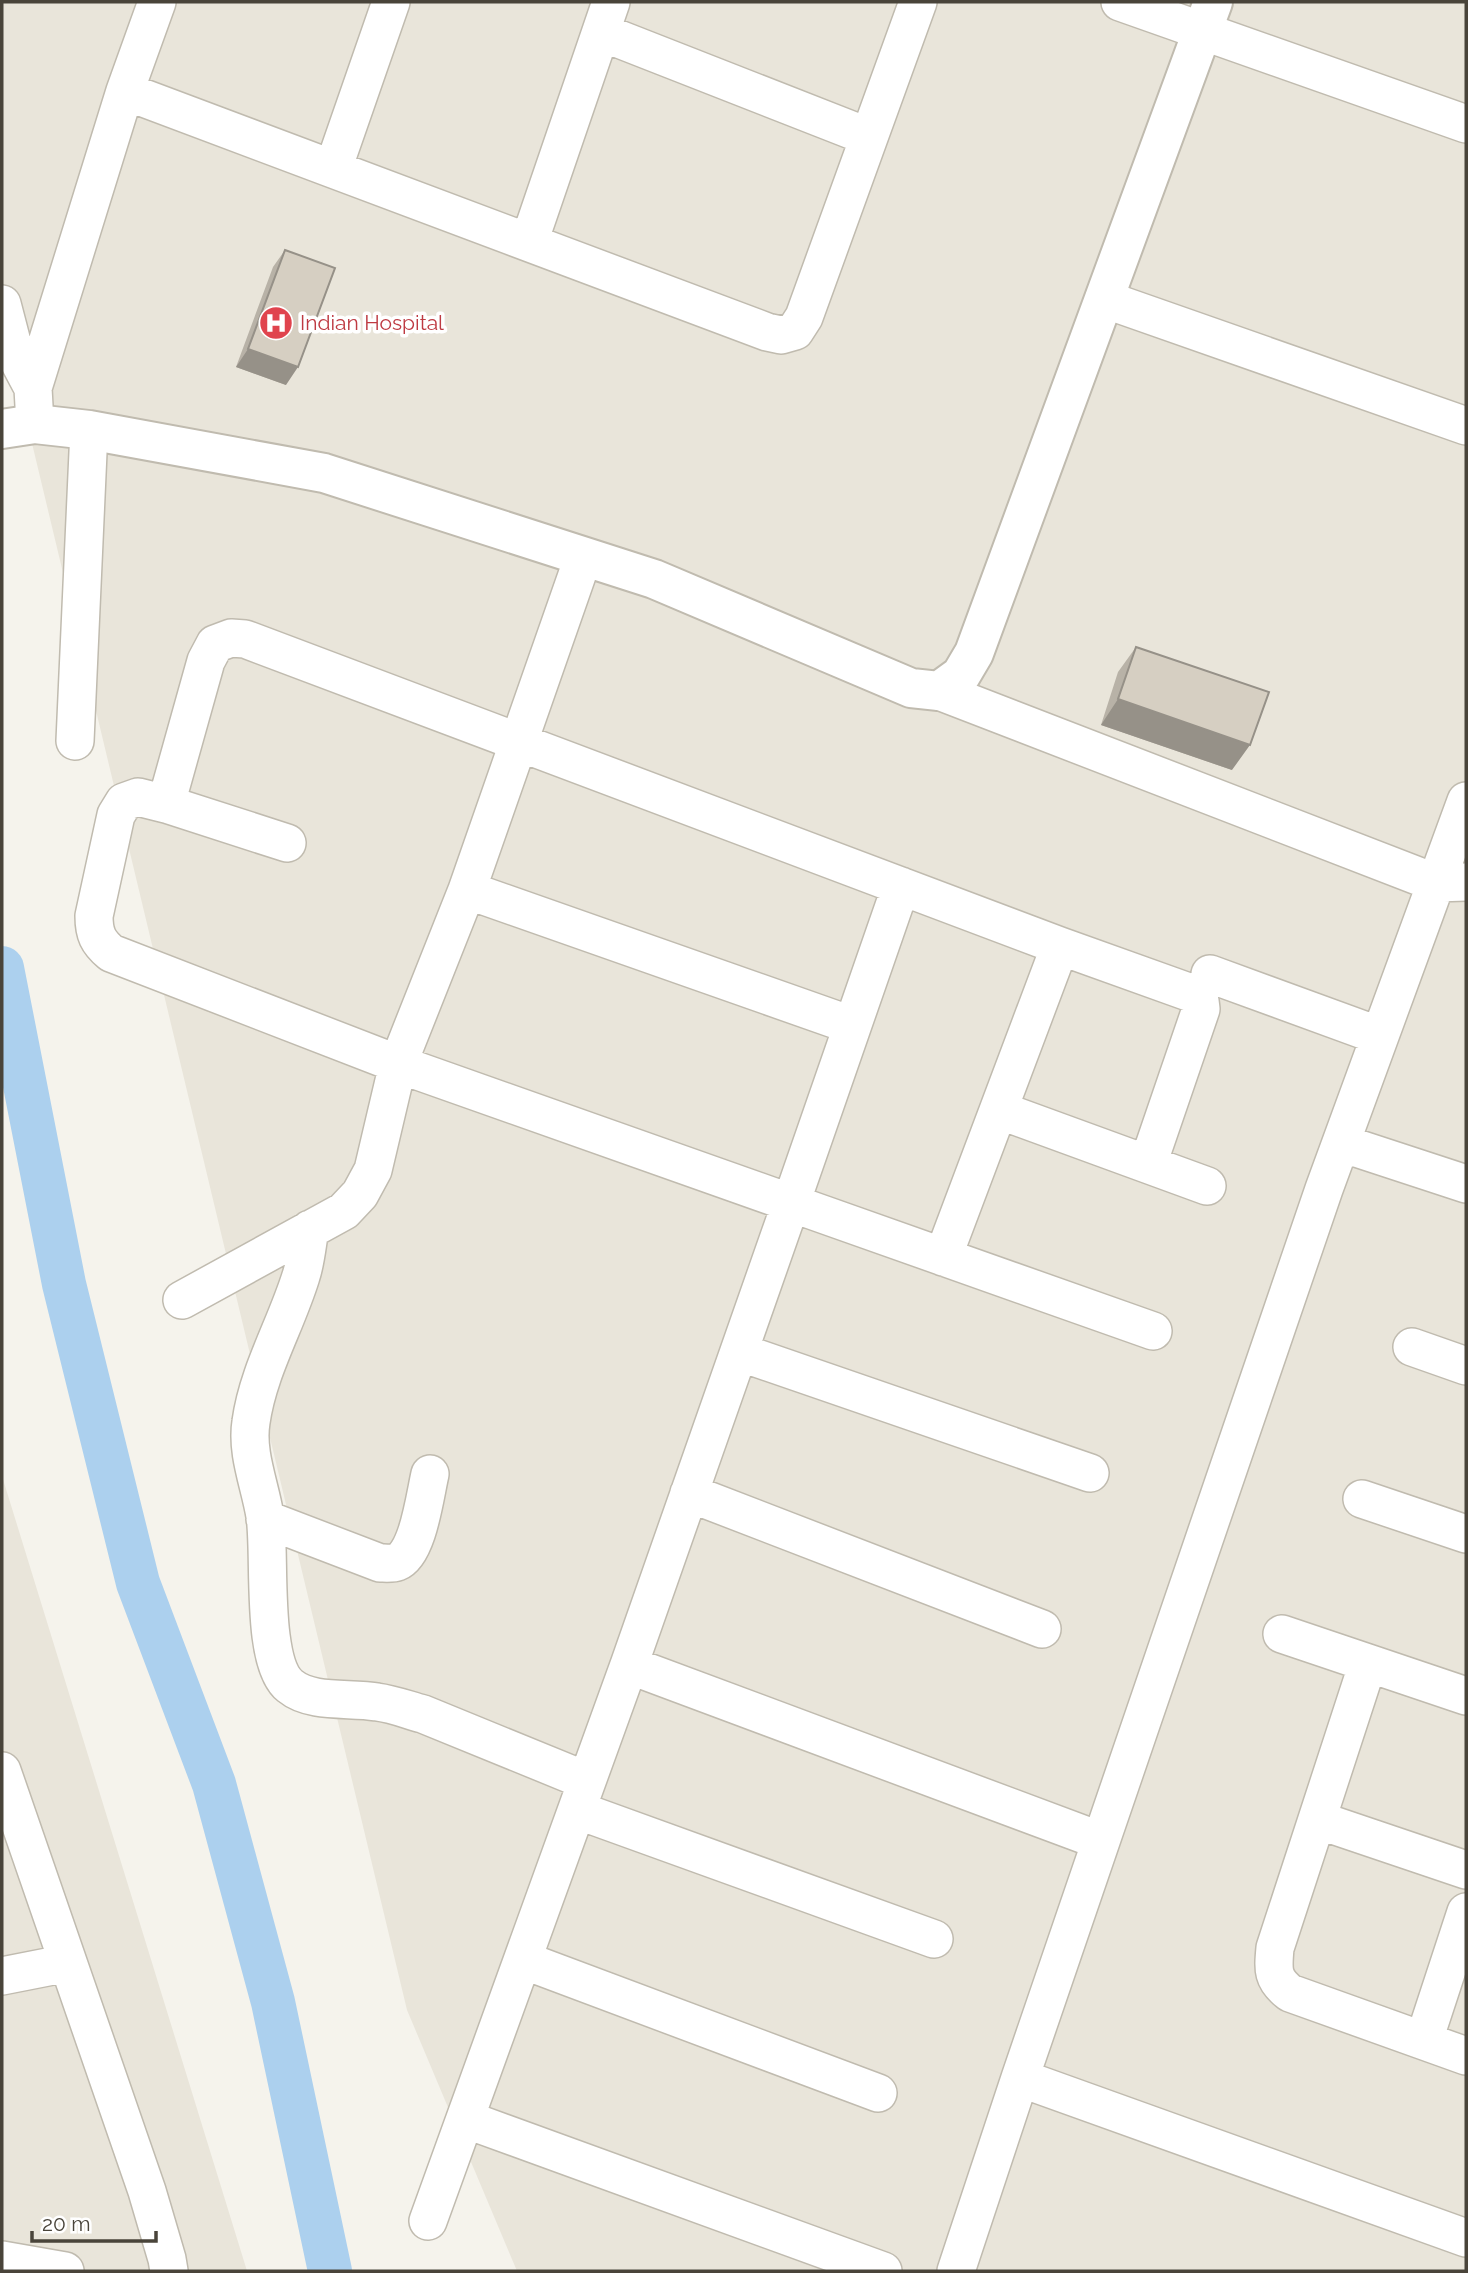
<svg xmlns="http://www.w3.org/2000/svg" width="1468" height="2273" viewBox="0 0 1468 2273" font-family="Raleway,sans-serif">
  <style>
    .residential { fill: #e9e5da }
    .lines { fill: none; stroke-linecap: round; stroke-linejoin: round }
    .canal { stroke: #acd0ee; stroke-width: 44 }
    .minor-casing { stroke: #c0bbaf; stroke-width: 40 }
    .tertiary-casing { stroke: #c0bbaf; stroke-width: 42 }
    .minor { stroke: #fff; stroke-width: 37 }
    .tertiary { stroke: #fff; stroke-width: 38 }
    .wall { fill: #b8b2a7 }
    .shaded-wall { fill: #969188 }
    .building { fill: #d6cfc2; stroke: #969188; stroke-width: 2 }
    .labels { text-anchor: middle; stroke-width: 7; stroke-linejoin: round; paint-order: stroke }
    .health-label { font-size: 21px; fill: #be3a42; stroke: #fff; text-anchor: start }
  </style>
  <rect width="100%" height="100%" fill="#f5f3ec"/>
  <path class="residential" d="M 2,2 L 1466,2 L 1466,2271 L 517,2271 L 407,2010 L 2,318 Z
    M 2,1476 L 247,2271 L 2,2271 Z"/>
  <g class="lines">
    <path class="canal" d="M 2,968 L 64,1284 L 138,1583 L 214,1784 L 273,2002 L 330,2271"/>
    <g class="minor-casing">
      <path id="minor" d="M 1120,2 L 1466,124
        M 601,32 L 869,137
        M 125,91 L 767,332 L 781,335 L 795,331 L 804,317 L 918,2
        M 333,169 L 391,2
        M 529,242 L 611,2
        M 1104,299 L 1466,426
        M 2,304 L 15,354 L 33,388
        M 35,424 L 33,388 L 125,91 L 157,2
        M 583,558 L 467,890 L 398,1064 L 791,1203 L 629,1665 L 1101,1841
        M 939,691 L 1436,883 L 1466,882
        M 75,741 L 89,430
        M 166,804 L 287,843
        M 901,886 L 791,1203 L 1153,1331
        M 467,890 L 851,1025
        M 1210,974 L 1380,1036
        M 999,1110 L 1207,1186
        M 1341,1143 L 1466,1184
        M 310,1229 C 307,1245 306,1261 301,1276 C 286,1325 258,1371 251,1422 C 246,1453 260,1485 265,1516 C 271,1553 260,1662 290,1686 C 312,1704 350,1697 377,1702 C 393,1704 408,1710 423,1714 L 587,1781
        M 943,1257 L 1060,946
        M 182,1300 L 344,1211 L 360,1194 L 373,1170 L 398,1064 L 111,953 C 98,942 94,934 94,916 L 116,815 L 124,802 L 138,797 L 166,804 L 206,661 L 215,644 L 231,638 L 245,639 L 1060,946 L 1194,994 L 1200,1001 L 1201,1009 L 1148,1164
        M 1412,1347 L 1466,1366
        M 739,1352 L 1090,1473
        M 689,1493 L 1042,1629
        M 1362,1499 L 1466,1534
        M 265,1519 L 380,1563 C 384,1563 392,1564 397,1562 C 418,1554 425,1495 430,1474
        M 1282,1634 L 1466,1696
        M 1368,1663 L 1275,1948 C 1273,1970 1272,1979 1290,1993 L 1466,2056
        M 2,1771 L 147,2191 L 167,2259 L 169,2271
        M 577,1810 L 934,1939
        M 1318,1820 L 1466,1870
        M 523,1960 L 878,2093
        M 2,1976 L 68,1963
        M 1424,2040 L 1466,1912
        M 1020,2078 L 1466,2238
        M 465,2119 L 883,2271
        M 428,2221 L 629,1665
        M 2,2260 L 65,2271
        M 956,2271 L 1020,2078 L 1324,1189 L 1466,801"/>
    </g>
    <g class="tertiary-casing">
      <path id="tertiary" d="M 2,429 L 35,424 L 89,430 L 324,473 L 654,579 L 911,688 L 939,691 L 961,675 L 974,653 L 1213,2"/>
    </g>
    <use href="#minor" class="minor"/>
    <use href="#tertiary" class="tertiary"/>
  </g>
  <path class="wall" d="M 285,250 L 286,385 L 236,367 L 273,267 Z
    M 1136,647 L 1232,770 L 1101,725 L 1118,672 Z"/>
  <path class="shaded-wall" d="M 248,349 L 298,367 L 286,385 L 236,367 Z
    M 1118,699 L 1250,745 L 1232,770 L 1101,725 Z"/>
  <path class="building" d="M 285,250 L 335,268 L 298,367 L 248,349 Z
    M 1136,647 L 1269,692 L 1250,745 L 1118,699 Z"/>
  <defs>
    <g id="hospital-disc" transform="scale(1.75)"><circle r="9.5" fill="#e0444e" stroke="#fff"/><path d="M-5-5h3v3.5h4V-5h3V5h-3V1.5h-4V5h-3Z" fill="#fff"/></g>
  </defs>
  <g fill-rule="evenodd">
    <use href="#hospital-disc" x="276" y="323"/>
  </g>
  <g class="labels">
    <g class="health-label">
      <text x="300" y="330">Indian Hospital</text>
    </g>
  </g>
  <rect width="1468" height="2273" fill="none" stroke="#49443a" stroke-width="7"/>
  <path d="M32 2231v10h124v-10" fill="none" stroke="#49443a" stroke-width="3.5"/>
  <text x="42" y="2231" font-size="21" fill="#49443a" stroke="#ffffff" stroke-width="5" paint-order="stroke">20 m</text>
</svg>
